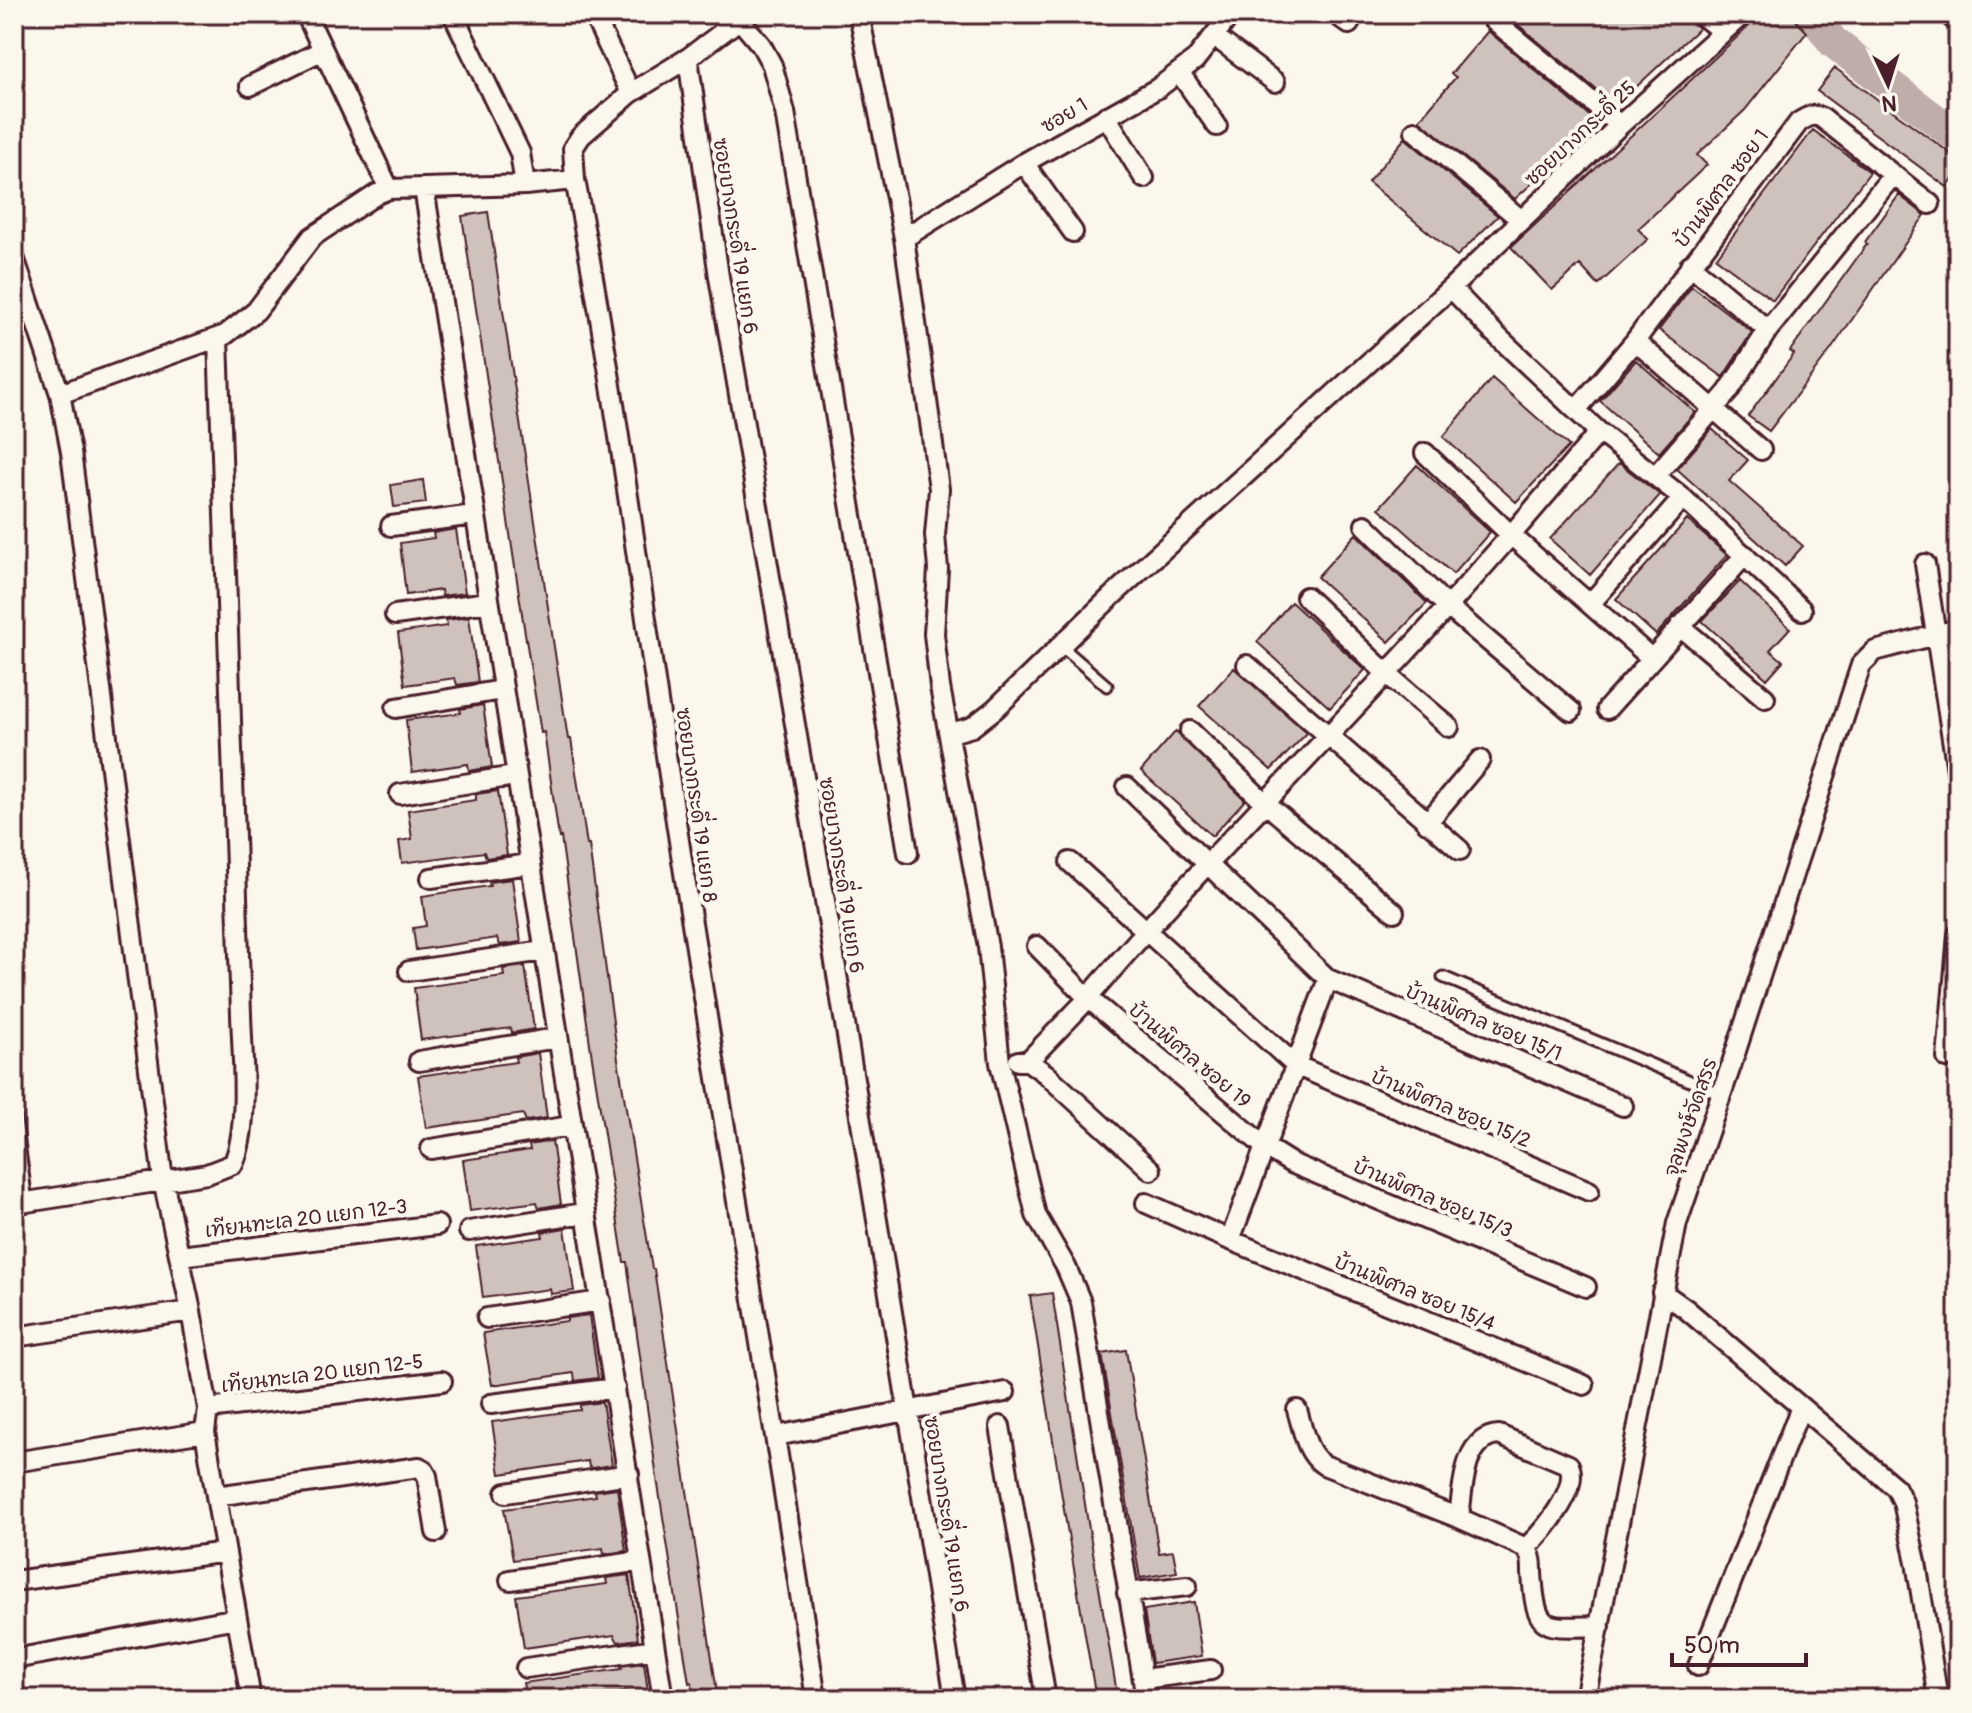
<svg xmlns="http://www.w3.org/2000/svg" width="1972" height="1713" viewBox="0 0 1972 1713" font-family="Pangolin,'Playpen Sans Thai',sans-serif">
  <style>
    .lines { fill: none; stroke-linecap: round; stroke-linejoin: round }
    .river { stroke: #bfadaa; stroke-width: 32 }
    .building { fill: #cfc2bc; stroke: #4a1f2b; stroke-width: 2 }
    .lane-casing { stroke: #4a1f2b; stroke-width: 15 }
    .street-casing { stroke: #4a1f2b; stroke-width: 24 }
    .lane { stroke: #fbf7ec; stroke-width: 9 }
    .street { stroke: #fbf7ec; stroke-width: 18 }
    .labels { text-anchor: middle; stroke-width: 8; stroke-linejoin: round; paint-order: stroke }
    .street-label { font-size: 20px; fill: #4a1f2b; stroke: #fbf7ec }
  </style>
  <rect width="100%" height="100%" fill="#fbf7ec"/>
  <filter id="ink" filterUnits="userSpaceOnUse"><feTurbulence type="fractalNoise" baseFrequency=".0125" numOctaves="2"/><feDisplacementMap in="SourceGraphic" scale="16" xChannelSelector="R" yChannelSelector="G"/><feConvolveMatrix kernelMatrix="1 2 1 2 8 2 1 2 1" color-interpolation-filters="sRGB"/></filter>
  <g filter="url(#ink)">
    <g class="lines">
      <path class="river" d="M 1812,14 L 1833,42 L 1958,137"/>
    </g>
    <path class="building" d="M 1505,14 L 1684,14 L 1699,28 L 1616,106 Z
      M 1762,14 L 1790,14 L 1807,32 L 1745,110 L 1697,155 L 1707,165 L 1638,229 L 1648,239 L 1598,285 L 1580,265 L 1552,290 L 1511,247 Z
      M 1488,31 L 1598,123 L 1515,199 L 1419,120 L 1456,77 L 1451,74 Z
      M 1835,68 L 1958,159 L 1958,171 L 1947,187 L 1817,91 Z
      M 1813,130 L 1870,172 L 1773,300 L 1716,258 Z
      M 1405,138 L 1498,216 L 1457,256 L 1368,182 Z
      M 1899,195 L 1925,215 L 1830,351 L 1769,431 L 1748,416 L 1794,354 L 1790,351 L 1867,244 L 1865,242 Z
      M 488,212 L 568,739 L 571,739 L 587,845 L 589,845 L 618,1059 L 652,1269 L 654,1269 L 718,1699 L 694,1699 L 692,1682 L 689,1683 L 656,1472 L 627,1262 L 624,1262 L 591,1051 L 561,837 L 559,838 L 544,732 L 541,733 L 524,627 L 462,216 Z
      M 1692,286 L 1752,332 L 1723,377 L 1659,330 Z
      M 1636,360 L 1695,412 L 1659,453 L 1600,401 Z
      M 1492,378 L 1569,446 L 1516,502 L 1443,437 Z
      M 1712,429 L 1748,460 L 1729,481 L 1803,546 L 1785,566 L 1677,469 Z
      M 1619,463 L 1660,495 L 1590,575 L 1550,539 Z
      M 1417,465 L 1490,532 L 1453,574 L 1379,508 Z
      M 423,480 L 426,503 L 394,507 L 391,485 Z
      M 1687,520 L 1727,555 L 1656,635 L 1616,599 Z
      M 456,529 L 465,593 L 442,596 L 441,590 L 406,595 L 400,543 L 434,538 L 433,533 Z
      M 1356,534 L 1427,603 L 1389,642 L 1317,577 Z
      M 1740,581 L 1790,628 L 1770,650 L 1783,661 L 1767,679 L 1702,621 Z
      M 1291,602 L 1365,670 L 1330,708 L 1257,642 Z
      M 469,617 L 478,682 L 457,685 L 455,678 L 405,685 L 398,633 L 447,626 L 446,620 Z
      M 1234,668 L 1307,733 L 1271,770 L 1199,706 Z
      M 483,705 L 492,767 L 469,771 L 468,764 L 412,772 L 406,720 L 461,713 L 460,709 Z
      M 1176,731 L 1245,800 L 1212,836 L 1141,771 Z
      M 498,791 L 507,855 L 486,858 L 484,852 L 402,863 L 399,841 L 412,839 L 408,810 L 476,800 L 476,794 Z
      M 512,879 L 521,942 L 500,945 L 497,938 L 416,950 L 413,928 L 426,926 L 422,896 L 490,886 L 489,882 Z
      M 525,966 L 534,1029 L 512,1033 L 511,1028 L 421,1040 L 414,988 L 504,976 L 503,969 Z
      M 538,1053 L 547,1118 L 526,1121 L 523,1114 L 426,1128 L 418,1076 L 516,1062 L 515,1057 Z
      M 552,1141 L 561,1204 L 539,1208 L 537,1202 L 470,1211 L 463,1160 L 530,1150 L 529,1145 Z
      M 565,1228 L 574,1291 L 551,1294 L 550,1289 L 483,1298 L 476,1246 L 543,1237 L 542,1232 Z
      M 1052,1293 L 1087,1517 L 1118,1699 L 1096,1699 L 1065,1516 L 1030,1296 Z
      M 589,1315 L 598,1378 L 575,1381 L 574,1373 L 492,1385 L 483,1333 L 567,1321 L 567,1318 Z
      M 1126,1350 L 1159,1553 L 1173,1551 L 1177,1572 L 1140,1578 L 1102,1354 Z
      M 602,1402 L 612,1465 L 592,1468 L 589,1467 L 588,1461 L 500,1474 L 492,1422 L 580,1410 L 580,1405 Z
      M 617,1488 L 626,1551 L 604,1554 L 603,1548 L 513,1560 L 504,1509 L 596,1496 L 595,1491 Z
      M 629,1575 L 638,1639 L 618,1642 L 614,1635 L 524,1648 L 516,1596 L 607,1584 L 606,1578 Z
      M 1194,1602 L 1202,1656 L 1152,1663 L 1144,1610 Z
      M 644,1663 L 649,1699 L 626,1699 L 625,1692 L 572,1699 L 526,1699 L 523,1683 L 622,1669 L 621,1666 Z"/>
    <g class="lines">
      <g class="lane-casing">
        <path id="lane" d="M 1061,646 L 1107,686
          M 1443,977 L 1721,1094
          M 14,1105 L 27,1202"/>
      </g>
      <g class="street-casing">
        <path id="street" d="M 306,14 L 389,189
          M 453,14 L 520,153 L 525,185
          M 593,14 L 631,93
          M 735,14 L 761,45 L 772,65 L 785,112 L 908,853
          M 859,14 L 904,238 L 930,422 L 939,489 L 935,535 L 938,569 L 934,634 L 940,687 L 988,947 L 1000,1063 L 1036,1215 L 1066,1267 L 1081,1302 L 1146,1699
          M 1336,14 L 1349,24
          M 1700,14 L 1723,32
          M 1948,14 L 1958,23
          M 1493,20 L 1620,125
          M 1214,36 L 1275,82
          M 688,58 L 719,277 L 824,895 L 955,1699
          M 1179,72 L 1217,126
          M 250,86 L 323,50
          M 1106,116 L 1144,178
          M 1415,131 L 1520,219
          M 1024,163 L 1073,232
          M 575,180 C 619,406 646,633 682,860 C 726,1140 774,1419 816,1699
          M 424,188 L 663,1699
          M 904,238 L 1024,163 L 1158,88 L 1195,60 L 1231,14
          M 14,257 L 60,394 L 71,452 L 163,1180 L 191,1311 L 208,1409 L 205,1432 L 251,1699
          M 1690,265 L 1768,330
          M 1451,288 L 1494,333 L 1599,432 L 1683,498 L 1802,610
          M 1635,341 L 1761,450
          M 60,394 L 225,335 L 256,311 L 312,237 L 377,194 L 389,189 L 525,185 L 575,180 L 573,148 L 581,136 L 631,93 L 688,58 L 747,14
          M 1577,409 L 1635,341 L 1799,122 C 1807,117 1813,113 1822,118 L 1930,204
          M 1425,453 L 1512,536 L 1651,658
          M 1656,475 L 1728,392 L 1768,330 L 1893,175
          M 1365,525 L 1448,607 L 1571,711
          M 391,526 L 474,515
          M 1925,564 L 1958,777
          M 1306,597 L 1387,674 L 1449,727
          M 1590,604 L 1683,498
          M 395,615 L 488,602
          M 1680,626 L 1765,698
          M 1247,665 L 1460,850
          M 396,708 L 502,690
          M 1607,709 L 1745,555
          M 1190,731 L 1265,803 L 1394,912
          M 951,733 L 972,727 L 995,709 L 1112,596 L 1451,288 L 1620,125 L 1743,14
          M 1127,787 L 1328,979 L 1623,1106
          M 400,794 L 515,776
          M 1427,823 L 1480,760
          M 1070,862 L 1295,1065 L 1589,1191
          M 431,878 L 529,864
          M 1037,946 L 1088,998 L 1264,1146 L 1291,1163 L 1586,1287
          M 409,971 L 543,951
          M 1088,998 C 1183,885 1287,782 1387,673 C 1460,595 1530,514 1599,432
          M 1947,1058 L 1958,935
          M 419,1061 L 556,1038
          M 1018,1061 L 1028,1061 L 1081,1006
          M 1028,1061 L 1046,1074 L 1151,1170
          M 431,1149 L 570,1126
          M 1146,1203 L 1230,1240 L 1584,1385
          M 14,1204 L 207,1174 L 233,1164 C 250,1129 242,1054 241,1014 L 218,338
          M 469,1231 L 584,1213
          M 1230,1240 L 1328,979
          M 180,1256 L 437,1225
          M 1662,1292 L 1686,1309 L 1896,1488 L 1903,1502 L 1916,1562 L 1938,1699
          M 487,1318 L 601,1301
          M 14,1337 L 191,1311
          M 491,1404 L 615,1388
          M 208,1409 L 442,1381
          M 1297,1410 C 1303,1429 1306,1454 1324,1465 L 1459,1518 L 1526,1548 C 1532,1556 1532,1563 1532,1573 C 1536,1634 1543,1627 1600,1626
          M 1000,1426 L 1046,1699
          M 776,1436 L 1005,1392
          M 14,1462 L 205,1432
          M 506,1493 L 629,1474
          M 216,1496 L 419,1467 L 423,1469 L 427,1476 L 436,1532
          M 1459,1518 C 1463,1491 1462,1437 1499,1435 L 1569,1465 C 1580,1489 1543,1532 1526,1548
          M 510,1580 L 641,1561
          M 14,1581 L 226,1552
          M 1127,1593 L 1187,1586
          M 14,1659 L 237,1618
          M 1698,1666 L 1801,1407
          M 526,1668 L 655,1649
          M 1143,1679 L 1211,1670
          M 1585,1699 L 1677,1223 L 1731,1066 L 1861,665 L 1875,651 L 1958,629"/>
      </g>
      <use href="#lane" class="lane"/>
      <use href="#street" class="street"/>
    </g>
  </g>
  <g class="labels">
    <g class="street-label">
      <text transform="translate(1064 115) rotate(-30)" y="7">ซอย 1</text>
      <text transform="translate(1580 133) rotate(-43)" y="7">ซอยบางกระดี่ 25</text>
      <text transform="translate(1721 188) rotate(-53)" y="7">บ้านพิศาล ซอย 1</text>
      <text transform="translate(736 236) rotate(81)" y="7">ซอยบางกระดี่ 19 แยก 6</text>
      <text transform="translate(697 805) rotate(82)" y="7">ซอยบางกระดี่ 19 แยก 8</text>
      <text transform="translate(842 875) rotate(81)" y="7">ซอยบางกระดี่ 19 แยก 6</text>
      <text transform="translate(1484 1022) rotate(23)" y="7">บ้านพิศาล ซอย 15/1</text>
      <text transform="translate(1190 1055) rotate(40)" y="7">บ้านพิศาล ซอย 19</text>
      <text transform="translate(1451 1108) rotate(23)" y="7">บ้านพิศาล ซอย 15/2</text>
      <text transform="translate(1690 1117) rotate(-71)" y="7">จุลพงษ์จัดสรร</text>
      <text transform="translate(1433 1198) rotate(23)" y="7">บ้านพิศาล ซอย 15/3</text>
      <text transform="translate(306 1218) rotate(-7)" y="7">เทียนทะเล 20 แยก 12-3</text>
      <text transform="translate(1415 1292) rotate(22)" y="7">บ้านพิศาล ซอย 15/4</text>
      <text transform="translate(322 1373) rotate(-7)" y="7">เทียนทะเล 20 แยก 12-5</text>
      <text transform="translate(947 1514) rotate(81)" y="7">ซอยบางกระดี่ 19 แยก 6</text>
    </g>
  </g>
  <rect width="1972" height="1713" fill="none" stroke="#fbf7ec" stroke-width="48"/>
  <rect x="24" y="24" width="1924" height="1665" fill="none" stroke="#4a1f2b" stroke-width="3" filter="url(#ink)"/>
  <g transform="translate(1888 84) rotate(176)" stroke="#fbf7ec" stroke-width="6" paint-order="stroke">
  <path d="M0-6L14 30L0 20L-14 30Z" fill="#4a1f2b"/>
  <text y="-12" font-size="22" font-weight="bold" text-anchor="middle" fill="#4a1f2b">N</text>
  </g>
  <path d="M1672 1653v12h134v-12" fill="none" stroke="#4a1f2b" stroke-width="4"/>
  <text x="1684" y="1653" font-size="24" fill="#4a1f2b" stroke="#fbf7ec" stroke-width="6" paint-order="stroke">50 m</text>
</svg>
